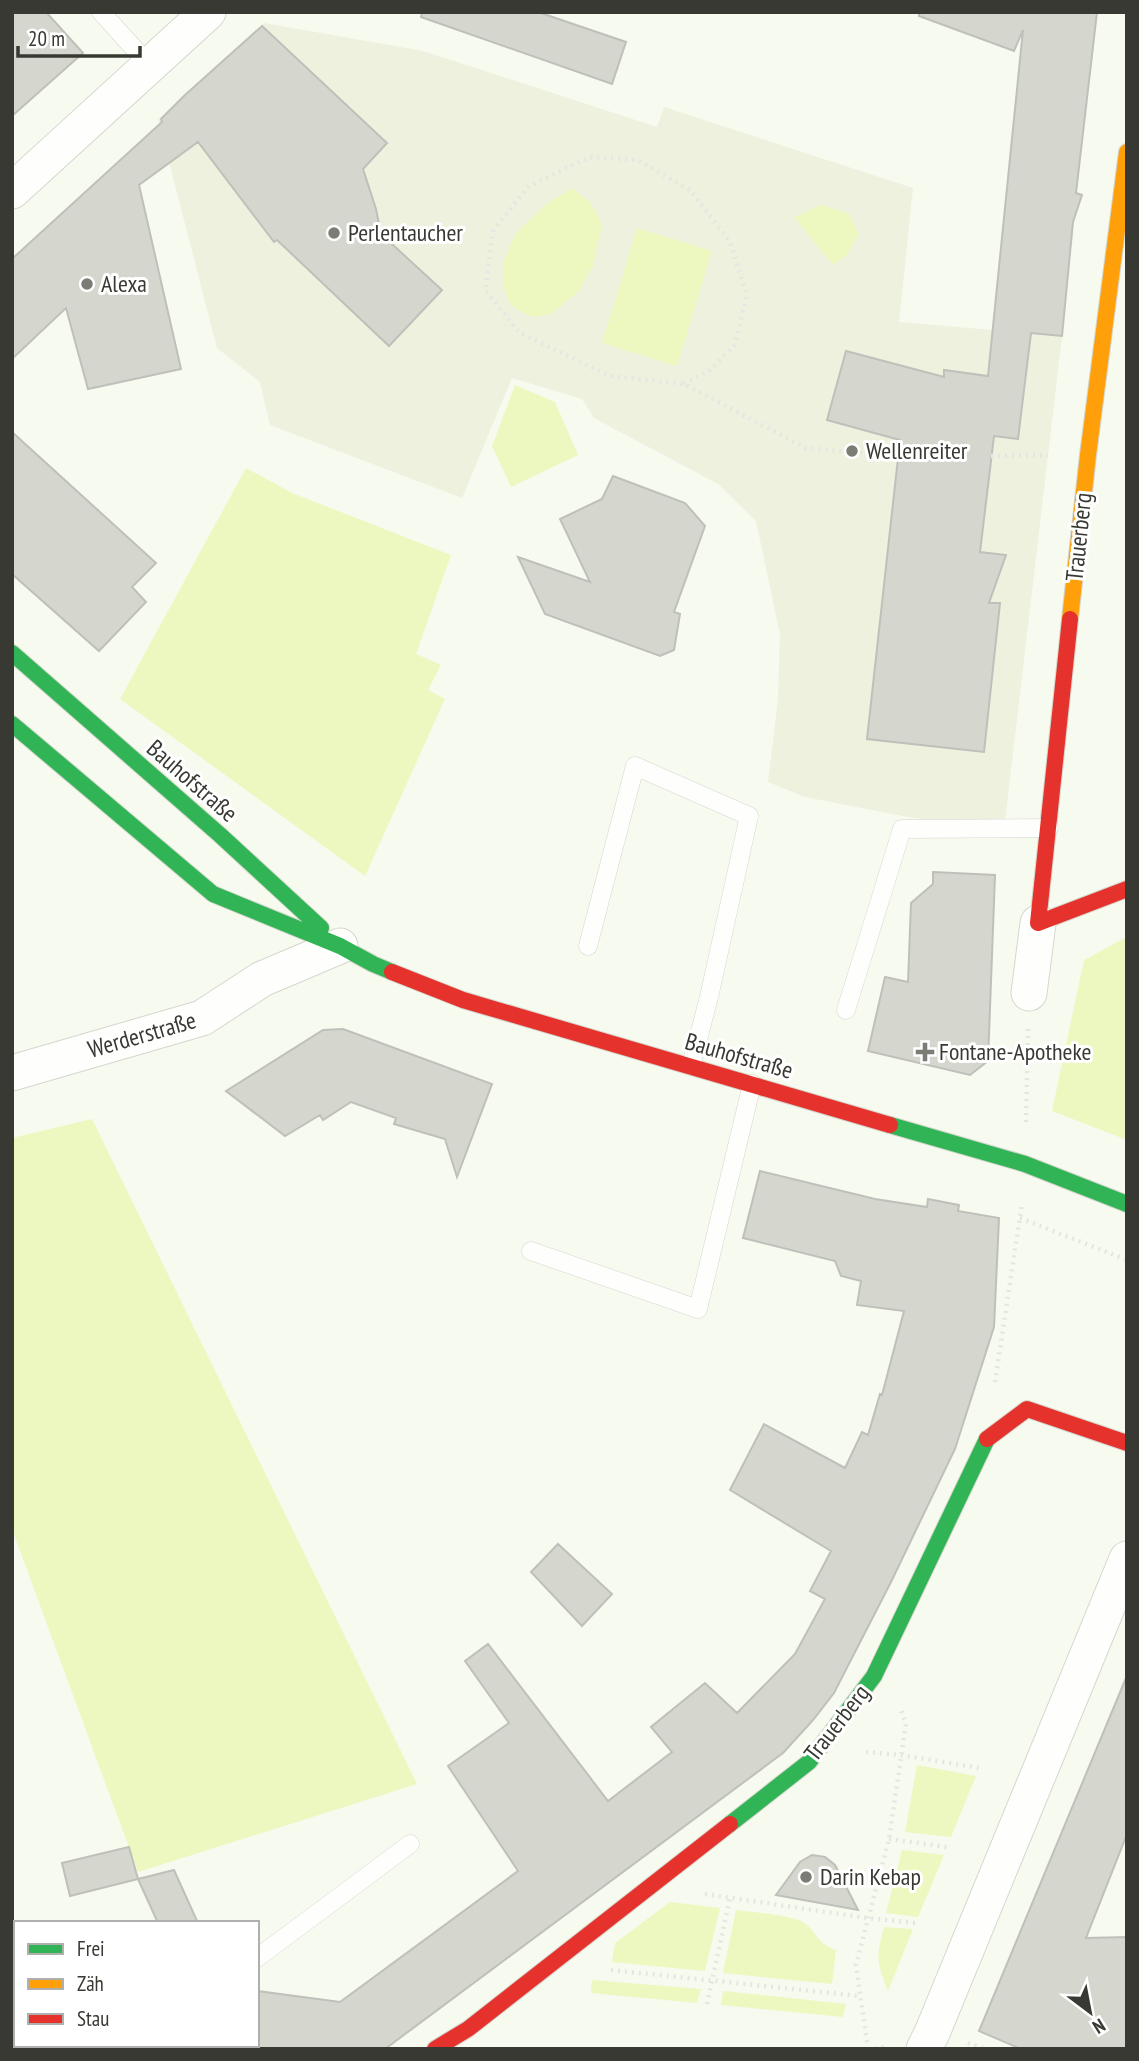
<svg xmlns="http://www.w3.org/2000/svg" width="1139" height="2061" viewBox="0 0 1139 2061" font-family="'PT Sans Narrow',sans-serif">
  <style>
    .built { fill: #edf1de }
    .green { fill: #edf7c0 }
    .building { fill: #d5d7cf; stroke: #bec0b9; stroke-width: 2 }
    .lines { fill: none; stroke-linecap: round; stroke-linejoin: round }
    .lane-casing { stroke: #d5d7ce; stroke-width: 19 }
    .street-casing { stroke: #d5d7ce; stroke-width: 37 }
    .fast-casing { stroke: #d5d7ce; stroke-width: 18 }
    .slow-casing { stroke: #d5d7ce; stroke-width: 18 }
    .jam-casing { stroke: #d5d7ce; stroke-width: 18 }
    .path { stroke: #e5e6e2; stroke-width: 4.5; stroke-dasharray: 2 5; stroke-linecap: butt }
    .lane { stroke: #fefefd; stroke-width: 18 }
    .street { stroke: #fefefd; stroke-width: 35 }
    .fast { stroke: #30b455; stroke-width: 16 }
    .slow { stroke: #ff9f0a; stroke-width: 16 }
    .jam { stroke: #e5322d; stroke-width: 16 }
    .poi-dot { fill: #7b7d74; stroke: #fff; stroke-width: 2.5 }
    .labels { text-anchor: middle; stroke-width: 6; stroke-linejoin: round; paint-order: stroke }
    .poi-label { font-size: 24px; fill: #383932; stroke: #fff; text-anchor: start }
    .street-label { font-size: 24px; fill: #383932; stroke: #fff }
  </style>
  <rect width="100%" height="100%" fill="#f7faef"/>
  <path class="built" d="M 264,23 L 423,51 L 657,127 L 664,107 L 913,188 L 899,322 L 1062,336 L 1005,821 L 955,823 L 908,817 L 805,797 L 768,782 L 778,699 L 780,634 L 756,521 L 718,484 L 594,418 L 582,399 L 512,378 L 462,498 L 270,425 L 260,382 L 217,348 L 158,119 Z"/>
  <path class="green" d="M 572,188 L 590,202 L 602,224 L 593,266 L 578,292 L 551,314 L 532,317 L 511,306 L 503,286 L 503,263 L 516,233 L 548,203 Z
    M 821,205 L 848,213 L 859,234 L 847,255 L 833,265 L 794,217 Z
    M 637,228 L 712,251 L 677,366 L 602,343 Z
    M 515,385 L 555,402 L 578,455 L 511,487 L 492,446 Z
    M 246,468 L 292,493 L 451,555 L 416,654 L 441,665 L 428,690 L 445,699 L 365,876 L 120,699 Z
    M 1127,937 L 1127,1140 L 1052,1111 L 1084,960 Z
    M 92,1119 L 417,1784 L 138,1872 L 12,1529 L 12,1138 Z
    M 917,1765 L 976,1776 L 951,1837 L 905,1832 Z
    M 902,1850 L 944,1855 L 918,1917 L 886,1913 Z
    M 670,1902 L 720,1908 L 705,1971 L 612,1962 L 615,1943 Z
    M 736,1910 C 752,1912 790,1915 803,1922 C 818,1932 814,1942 836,1950 L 832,1984 L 723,1973 Z
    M 884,1927 L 913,1929 L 888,1991 C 876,1960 876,1958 884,1927 Z
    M 592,1980 L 701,1989 L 697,2003 L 591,1993 Z
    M 723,1991 L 846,2004 L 843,2017 L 721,2005 Z"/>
  <path class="building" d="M 12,12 L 46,12 L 83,53 L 12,116 Z
    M 422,12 L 538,12 L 626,42 L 612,84 L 421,17 Z
    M 919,12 L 1097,12 L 1076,193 L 1082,195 L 1073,222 L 1062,336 L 1031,333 L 1018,439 L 994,436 L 980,552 L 1006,555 L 989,603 L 1000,603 L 984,752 L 867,739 L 900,440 L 827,420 L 846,351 L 944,377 L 944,370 L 988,376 L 1023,30 L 1014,51 L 919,16 Z
    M 262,26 L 387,143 L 363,169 L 376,209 L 381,234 L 442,290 L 389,346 L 277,240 L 274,242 L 198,142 L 139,185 L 181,369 L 88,389 L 66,308 L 12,359 L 12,259 L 162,122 L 161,119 L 185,95 Z
    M 12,432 L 156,563 L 132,587 L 146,602 L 99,651 L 12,574 Z
    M 613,476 L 685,503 L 705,526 L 674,612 L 680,614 L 674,650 L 660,656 L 545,614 L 518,557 L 590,582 L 560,519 L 602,499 Z
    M 933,872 L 995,875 L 988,1061 L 970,1075 L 868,1051 L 885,977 L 908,982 L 911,903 L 933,884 Z
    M 343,1029 L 492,1084 L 457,1177 L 445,1139 L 394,1124 L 396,1118 L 351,1102 L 323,1120 L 320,1115 L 285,1136 L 226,1091 L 323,1030 Z
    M 760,1171 L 875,1199 L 927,1207 L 928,1199 L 959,1205 L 958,1211 L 999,1218 L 994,1327 L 955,1449 L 891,1582 L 834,1693 L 813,1720 L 783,1753 L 385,2049 L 257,2049 L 257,1991 L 340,2002 L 518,1871 L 448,1766 L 509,1723 L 465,1661 L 488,1644 L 608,1801 L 672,1752 L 651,1727 L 705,1683 L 737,1713 L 795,1654 L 825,1599 L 810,1591 L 831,1551 L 730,1490 L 764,1424 L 845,1468 L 862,1432 L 868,1435 L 880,1394 L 882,1395 L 904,1311 L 857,1305 L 861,1281 L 841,1276 L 835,1261 L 743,1238 Z
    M 558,1544 L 612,1594 L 582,1626 L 531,1572 Z
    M 1126,1678 L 1127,1834 L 1086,1938 L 1127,1937 L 1127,2049 L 1021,2049 L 979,2031 Z
    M 129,1847 L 138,1879 L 174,1870 L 198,1923 L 158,1923 L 138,1879 L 70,1896 L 62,1863 Z
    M 812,1855 L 825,1857 L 835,1865 L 858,1910 L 776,1895 L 800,1862 Z"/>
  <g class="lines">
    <g class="lane-casing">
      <path id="lane" d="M 101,12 L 150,66
        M 588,946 L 635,766 L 749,816 L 709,997 L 691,1066
        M 846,1010 L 902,829 L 1049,828
        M 531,1251 L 698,1309 L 752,1084
        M 257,1958 L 410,1844"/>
    </g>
    <g class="street-casing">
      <path id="street" d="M 12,191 L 208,12
        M 1029,993 L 1038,923
        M 12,1073 L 202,1018 L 262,979 L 340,946
        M 924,2049 L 932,2033 L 1127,1559"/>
    </g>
    <g class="fast-casing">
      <path id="fast" d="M 12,653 L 220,835 L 321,928
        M 12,724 L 213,894 L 340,946 L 373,964 L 392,972
        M 890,1125 L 1025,1164 L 1127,1204
        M 730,1824 L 809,1762 L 874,1676 L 987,1439"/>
    </g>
    <g class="slow-casing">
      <path id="slow" d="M 1070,619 L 1088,455 L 1127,152"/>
    </g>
    <g class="jam-casing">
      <path id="jam" d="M 1070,619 L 1038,923 L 1127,889
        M 392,972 L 463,1000 L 890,1125
        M 987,1439 L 1027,1409 L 1127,1443
        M 435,2049 L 468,2029 L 730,1824"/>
    </g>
    <path class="path" d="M 684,384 L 710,370 L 734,346 L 747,296 L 730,242 L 690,190 L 637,160 L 590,157 L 529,186 L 493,231 L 485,290 L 520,333 L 610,376 L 684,384 L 806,448 L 919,458
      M 991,456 L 1048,455
      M 1026,1122 L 1028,1029
      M 1020,1218 L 1127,1260
      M 995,1382 L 1022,1204
      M 866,1752 L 901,1755 L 979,1768
      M 889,1839 L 947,1847
      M 705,1894 L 867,1918 L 916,1923
      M 611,1970 L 860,1996
      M 707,2004 L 730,1898
      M 968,2043 L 984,2049
      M 868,2049 L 856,1965 L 889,1839 L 906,1724 L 900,1707
      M 875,2049 L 886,2046"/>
    <use href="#lane" class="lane"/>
    <use href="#street" class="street"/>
    <use href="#fast" class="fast"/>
    <use href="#slow" class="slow"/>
    <use href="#jam" class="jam"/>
  </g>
  <g class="poi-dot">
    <circle cx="334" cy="233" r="7"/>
    <circle cx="87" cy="284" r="7"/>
    <circle cx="852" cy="451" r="7"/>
    <path d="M921.5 1041.5h7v7h7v7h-7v7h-7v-7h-7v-7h7z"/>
    <circle cx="806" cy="1877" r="7"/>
  </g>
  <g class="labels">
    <g class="poi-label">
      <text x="348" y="241">Perlentaucher</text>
      <text x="101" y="292">Alexa</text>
      <text x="866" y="459">Wellenreiter</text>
      <text x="939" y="1060">Fontane-Apotheke</text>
      <text x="820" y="1885">Darin Kebap</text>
    </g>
    <g class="street-label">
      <text transform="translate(1079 537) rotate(-84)" y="8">Trauerberg</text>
      <text transform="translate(192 781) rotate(41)" y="8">Bauhofstraße</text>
      <text transform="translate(142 1035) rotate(-16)" y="8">Werderstraße</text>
      <text transform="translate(739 1056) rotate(16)" y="8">Bauhofstraße</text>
      <text transform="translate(837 1723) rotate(-52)" y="8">Trauerberg</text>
    </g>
  </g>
  <rect width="1139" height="2061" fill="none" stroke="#383932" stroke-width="28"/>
  <rect x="14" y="1921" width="245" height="126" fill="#ffffff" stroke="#afb0ad" stroke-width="2"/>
  <rect x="28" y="1944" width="35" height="10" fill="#30b455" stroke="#afb0ad" stroke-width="2"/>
  <text x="77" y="1956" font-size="21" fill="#383932">Frei</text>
  <rect x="28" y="1979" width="35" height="10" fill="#ff9f0a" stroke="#afb0ad" stroke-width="2"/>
  <text x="77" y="1991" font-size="21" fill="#383932">Zäh</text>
  <rect x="28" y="2014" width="35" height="10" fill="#e5322d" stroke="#afb0ad" stroke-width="2"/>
  <text x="77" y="2026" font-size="21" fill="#383932">Stau</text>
  <g transform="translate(1090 2012) rotate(148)" stroke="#ffffff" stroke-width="5" paint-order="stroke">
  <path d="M0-5L12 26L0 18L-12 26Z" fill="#383932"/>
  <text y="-10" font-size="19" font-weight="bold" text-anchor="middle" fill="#383932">N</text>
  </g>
  <path d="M18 46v10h122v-10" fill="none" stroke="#383932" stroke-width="3.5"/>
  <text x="28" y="46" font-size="21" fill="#383932" stroke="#ffffff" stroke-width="5" paint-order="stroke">20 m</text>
</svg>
